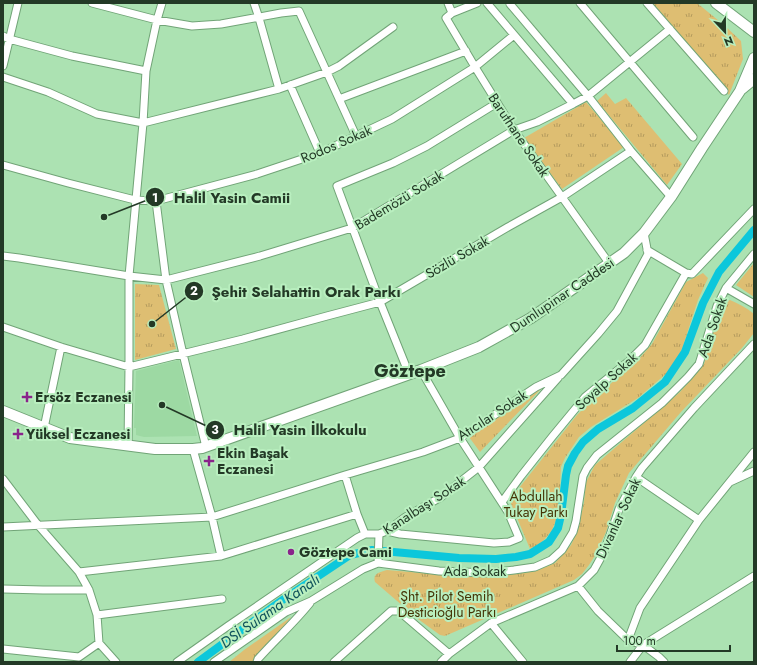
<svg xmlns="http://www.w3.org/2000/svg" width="757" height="665" viewBox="0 0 757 665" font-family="Jost,sans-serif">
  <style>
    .built { fill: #9dd9a3 }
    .park { fill: url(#park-tufts) }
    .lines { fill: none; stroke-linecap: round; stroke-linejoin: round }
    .canal { stroke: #0cc7db; stroke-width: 8 }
    .minor-casing { stroke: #71a477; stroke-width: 9 }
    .secondary-casing { stroke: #71a477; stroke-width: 12 }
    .minor { stroke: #fff; stroke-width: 7 }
    .secondary { stroke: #fff; stroke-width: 10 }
    .poi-dot { fill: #8a248b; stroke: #b9efbf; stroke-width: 1.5 }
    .labels { text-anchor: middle; stroke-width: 4; stroke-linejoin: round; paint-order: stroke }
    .street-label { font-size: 14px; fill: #233926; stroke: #b9efbf }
    .poi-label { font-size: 14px; font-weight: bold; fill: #233926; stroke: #b9efbf; text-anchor: start }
    .park-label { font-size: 14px; fill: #453406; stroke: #b9efbf }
    .water-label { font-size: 15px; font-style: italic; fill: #10535b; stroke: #b9efbf }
    .district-label { font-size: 18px; font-weight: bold; fill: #233926; stroke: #b9efbf }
    .leader { fill: none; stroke: #233926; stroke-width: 1.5 }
    .callout-dot { fill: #233926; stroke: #b9efbf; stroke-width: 1.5 }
    .mark-label { font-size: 12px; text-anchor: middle; font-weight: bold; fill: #fff }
    .callout-label { font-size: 15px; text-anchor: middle; font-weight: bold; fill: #233926; stroke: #b9efbf; stroke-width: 4; stroke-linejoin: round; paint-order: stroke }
  </style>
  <defs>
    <pattern id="park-tufts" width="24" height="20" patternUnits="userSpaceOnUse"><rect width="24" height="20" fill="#debe72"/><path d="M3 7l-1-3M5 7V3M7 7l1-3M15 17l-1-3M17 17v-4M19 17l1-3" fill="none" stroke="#b49b5d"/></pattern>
  </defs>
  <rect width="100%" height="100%" fill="#ace2b2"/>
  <path class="built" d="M 179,360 L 197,436 L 144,437 L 136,435 L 136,428 L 134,428 L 136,371 Z"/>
  <path class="park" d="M 647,3 L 697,3 L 724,25 L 741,41 L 743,59 L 729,95 Z
    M 606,93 L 615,104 L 626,98 L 682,164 L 667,185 L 597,101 Z
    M 586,102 L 624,147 L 562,189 L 524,138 Z
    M 754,263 L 754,297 L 736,285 Z
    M 703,273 L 708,278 L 698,300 L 682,349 L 678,358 L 667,373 L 638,398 L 591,427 L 579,437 L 565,458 L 561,467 L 559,508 L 555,523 L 552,530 L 545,539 L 539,544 L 530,549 L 510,501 L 519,488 L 577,415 L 593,399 L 638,360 L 652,344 L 686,282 Z
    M 135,284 L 159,285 L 176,349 L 135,360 Z
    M 730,300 C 739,304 747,308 754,314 L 754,333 L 742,348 L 681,412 L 629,473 L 615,503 L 606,532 L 596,554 L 589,565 L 582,574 L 574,580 L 445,636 L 440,635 L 418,619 L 375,582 C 372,573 381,572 387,570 L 469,577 L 508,575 L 536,571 L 555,563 L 571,545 L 578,530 L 584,502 L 586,482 L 595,465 L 680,392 L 704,364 L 720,307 L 723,302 Z
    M 542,388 L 480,452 L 469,437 Z
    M 291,617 L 258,662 L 229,662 L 244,650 Z"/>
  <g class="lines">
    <path class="canal" d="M 198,662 L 281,601 L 350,555 L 372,550 L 459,558 L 496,559 L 516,557 L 530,554 L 549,542 L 558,528 L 561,515 L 566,475 L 568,466 L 575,453 L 583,442 L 598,429 L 633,408 L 665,382 L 685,352 L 703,303 L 719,272 L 754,230"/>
    <g class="minor-casing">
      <path id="minor" d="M 92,3 L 157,20 L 192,26 L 221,24 L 281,13 L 299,11 L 356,136
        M 254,3 L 259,18 L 279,89
        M 448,3 L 452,13 L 446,18 L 475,67 L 514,130 L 562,197 L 609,263
        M 487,3 L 573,104 L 588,96 L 631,151 L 671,197
        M 580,3 L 693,137
        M 647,3 L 724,91
        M 510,4 L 588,96 L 670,29
        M 452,13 L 477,3
        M 3,36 L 9,39 L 72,56 L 146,71
        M 3,66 L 18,3
        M 3,77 L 48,92 L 97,114 L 143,123 L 279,89 L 327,72 L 339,66 L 393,27
        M 290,85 L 320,153
        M 339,99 L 466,51
        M 3,165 L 68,183 L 135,200 L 156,201 L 257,174 L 320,153 L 392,119 L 475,67 L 514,35
        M 156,201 L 166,280 L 183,354 L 206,447
        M 647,250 L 686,273
        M 3,256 L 19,258 L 129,276 L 166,280 L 260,256 L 352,228 L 514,130 L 537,122 L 573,104
        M 686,273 L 692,274 L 754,209
        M 726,288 L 754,304
        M 3,327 L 61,347 L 129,367 L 243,339 L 327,316 L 380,302 L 508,227 L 562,197 L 631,151
        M 409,374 L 380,302 L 337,186 L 393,163 L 427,146 L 497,103
        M 44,428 L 61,347
        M 128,446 L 129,367 L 129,276 L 143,123 L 146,71 L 157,20 L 162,3
        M 193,449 L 212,517 L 221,556
        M 345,475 L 357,514 L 365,534
        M 636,477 L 699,520
        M 3,479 L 38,525 L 79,572 L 89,590 L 97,615 L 99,643
        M 730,482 L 754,471
        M 502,502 L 521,476 L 552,437 L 585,397 L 629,361 L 645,345 L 686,273
        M 3,527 L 212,517 L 345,475 L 423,452 L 460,438 L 536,387 L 561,375 L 598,334 L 617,311 L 648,254 L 644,233
        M 387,531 L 400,534 L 494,543 L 509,542 L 519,538 L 508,512 L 460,438 L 421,370
        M 378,563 L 379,534
        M 79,572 L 221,556 L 357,514
        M 578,586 L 598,611 L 628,640 L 643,645 L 659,657 L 664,662
        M 3,589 L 43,590 L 89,590
        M 97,615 L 222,599
        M 491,623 L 523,662
        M 628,640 L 640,608 L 699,520 L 754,452
        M 3,649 L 79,657 L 99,643 L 116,662
        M 177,662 L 228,626 L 357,538 L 365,534 L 379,534 L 387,531 L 404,518 L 441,497 L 465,478 L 479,467 L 558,378
        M 214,662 L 286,612 L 311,601 L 363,569 L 378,563 L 439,571 L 487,573 L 514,570 L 535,567 L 551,560 L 562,550 L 573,532 L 576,521 L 583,476 L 587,468 L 597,455 L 662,403 L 688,377 L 699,364 L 717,306 L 726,288 L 754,254
        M 257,662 L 258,659 C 275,640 294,623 310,603
        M 334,662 L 391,611 L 399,611 L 449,654
        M 441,662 L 449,654 L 491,623 L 578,586 L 594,570 L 605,550 L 619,509 L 636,477 L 642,468 L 694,408 L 754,344
        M 630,662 L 643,645 L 754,576"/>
    </g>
    <g class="secondary-casing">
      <path id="secondary" d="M 716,3 L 754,32
        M 742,89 L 754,79
        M 3,411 L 70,438 L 155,449 L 193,449 L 202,448 L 421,370 L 479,347 L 531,318 L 624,253 L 644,233 L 671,197 L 702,148 L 740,91 L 754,58"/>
    </g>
    <use href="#minor" class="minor"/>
    <use href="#secondary" class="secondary"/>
  </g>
  <g class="poi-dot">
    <path d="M25 391h4v4h4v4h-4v4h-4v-4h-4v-4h4z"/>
    <path d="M16 428h4v4h4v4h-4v4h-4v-4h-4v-4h4z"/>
    <path d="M207 455h4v4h4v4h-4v4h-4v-4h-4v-4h4z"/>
    <circle cx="291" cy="552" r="4"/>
  </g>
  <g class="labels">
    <g class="street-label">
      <text transform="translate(519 135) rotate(56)" y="5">Baruthane Sokak</text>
      <text transform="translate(336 144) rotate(-23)" y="5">Rodos Sokak</text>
      <text transform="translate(399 200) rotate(-31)" y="5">Bademözü Sokak</text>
      <text transform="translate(457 257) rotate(-30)" y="5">Sözlü Sokak</text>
      <text transform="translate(562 295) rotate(-34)" y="5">Dumlupinar Caddesi</text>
      <text transform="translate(712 327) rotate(-71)" y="5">Ada Sokak</text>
      <text transform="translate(606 381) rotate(-42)" y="5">Soyalp Sokak</text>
      <text transform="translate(492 415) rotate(-33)" y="5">Atıcılar Sokak</text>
      <text transform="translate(424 505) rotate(-33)" y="5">Kanalbaşı Sokak</text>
      <text transform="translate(618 518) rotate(-65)" y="5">Divanlar Sokak</text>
      <text x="475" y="576">Ada Sokak</text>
    </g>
    <g class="poi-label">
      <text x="35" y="402">Ersöz Eczanesi</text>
      <text x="26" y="439">Yüksel Eczanesi</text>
      <text x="217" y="458">Ekin Başak<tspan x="217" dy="16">Eczanesi</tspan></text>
      <text x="299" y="557">Göztepe Cami</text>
    </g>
    <g class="park-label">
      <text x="536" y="501">Abdullah<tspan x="536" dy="16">Tukay Parkı</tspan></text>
      <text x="447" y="601">Şht. Pilot Semih<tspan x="447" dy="16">Desticioğlu Parkı</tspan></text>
    </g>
    <g class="water-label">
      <text transform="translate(270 611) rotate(-35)" y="5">DSİ Sulama Kanalı</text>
    </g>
    <g class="district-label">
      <text x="410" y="377">Göztepe</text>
    </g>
  </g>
  <path class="leader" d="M104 217L155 197M152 324L194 291M162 405L215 430"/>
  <g class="callout-dot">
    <circle cx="104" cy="217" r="4"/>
    <circle cx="152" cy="324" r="4"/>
    <circle cx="162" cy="405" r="4"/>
    <circle cx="155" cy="197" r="10"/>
    <circle cx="194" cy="291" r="10"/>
    <circle cx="215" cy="430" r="10"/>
  </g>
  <g class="mark-label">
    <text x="155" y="202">1</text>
    <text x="194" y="295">2</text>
    <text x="215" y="434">3</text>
  </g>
  <g class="callout-label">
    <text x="232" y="203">Halil Yasin Camii</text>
    <text x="306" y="297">Şehit Selahattin Orak Parkı</text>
    <text x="300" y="435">Halil Yasin İlkokulu</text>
  </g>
  <rect width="757" height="665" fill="none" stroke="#233926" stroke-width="8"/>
  <g transform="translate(725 32) rotate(158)" stroke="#b9efbf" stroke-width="3" paint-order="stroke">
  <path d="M0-3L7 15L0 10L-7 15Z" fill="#233926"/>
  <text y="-6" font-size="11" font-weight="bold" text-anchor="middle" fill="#233926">N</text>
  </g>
  <path d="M617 645v6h113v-6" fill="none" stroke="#233926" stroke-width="2"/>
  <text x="623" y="645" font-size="12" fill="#233926" stroke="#b9efbf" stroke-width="3" paint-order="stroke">100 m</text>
</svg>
